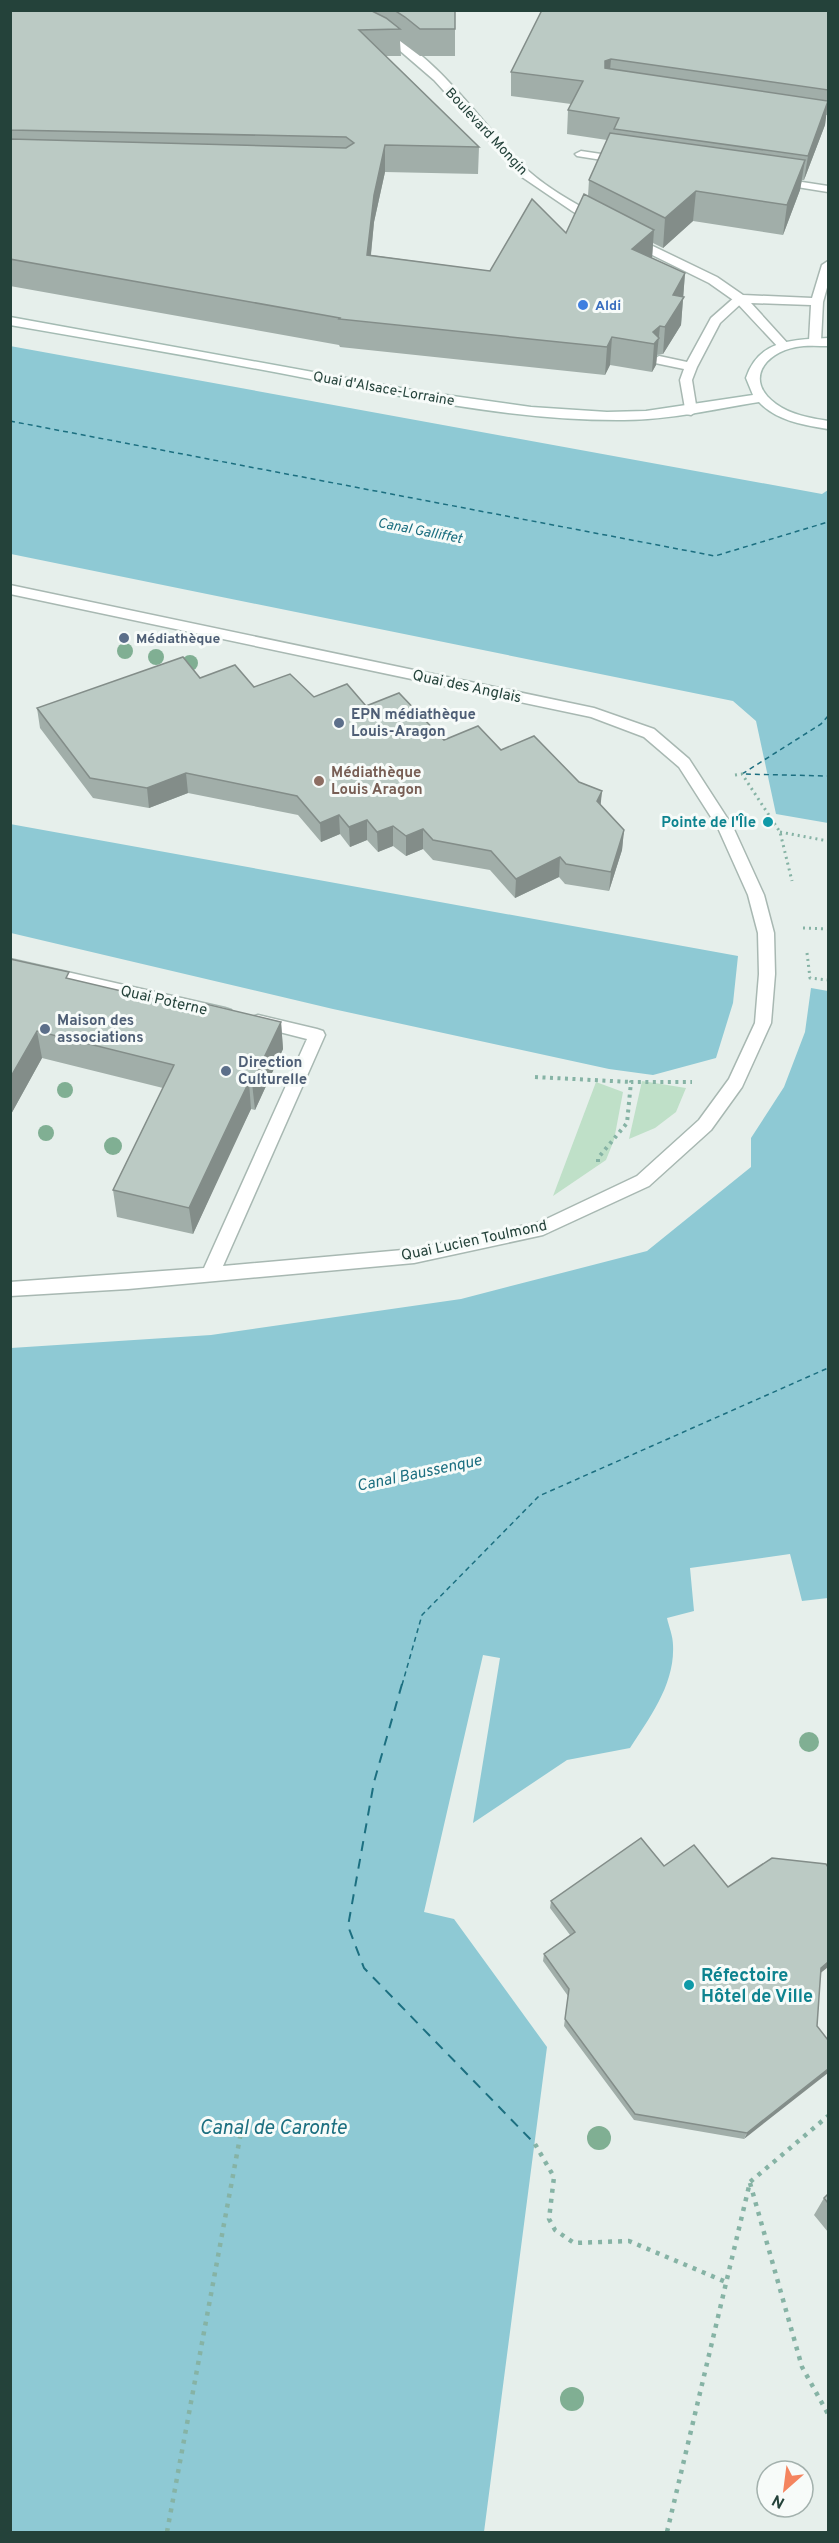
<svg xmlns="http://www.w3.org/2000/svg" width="839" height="2543" viewBox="0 0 839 2543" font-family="Overpass,sans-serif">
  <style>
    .green { fill: #bfe0c8 }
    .water { fill: #8ec9d4 }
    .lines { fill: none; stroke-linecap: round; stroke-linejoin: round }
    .ferry-far1 { stroke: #1c6f80; stroke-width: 1.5; stroke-dasharray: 5 4; stroke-linecap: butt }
    .ferry { stroke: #1c6f80; stroke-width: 2; stroke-dasharray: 10 8; stroke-linecap: butt }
    .service-casing { stroke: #a8b8b2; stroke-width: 3 }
    .minor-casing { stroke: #a8b8b2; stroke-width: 3 }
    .secondary-casing { stroke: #a4bbb3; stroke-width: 3 }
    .path-far2 { stroke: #86b3a5; stroke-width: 3; stroke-dasharray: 2 4; stroke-linecap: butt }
    .path-far1 { stroke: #86b3a5; stroke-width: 4; stroke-dasharray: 3 4.5; stroke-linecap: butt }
    .path { stroke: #86b3a5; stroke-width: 4.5; stroke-dasharray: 4 6; stroke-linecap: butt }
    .service { fill: #fff; fill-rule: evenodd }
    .minor { fill: #fff; fill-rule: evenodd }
    .secondary { fill: #fff; fill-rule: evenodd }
    .tree { fill: #80af93 }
    .wall { fill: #a1aea9 }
    .shaded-wall { fill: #838d89 }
    .building { fill: #bbcac4; stroke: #838d89; stroke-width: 1.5 }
    .shop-dot { fill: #3f7fe0; stroke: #f7fbf9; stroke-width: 2 }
    .service-dot { fill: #5c6f8a; stroke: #f7fbf9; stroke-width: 2 }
    .education-dot { fill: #8d6e63; stroke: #f7fbf9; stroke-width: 2 }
    .culture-dot { fill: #0f9aa8; stroke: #f7fbf9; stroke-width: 2 }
    .labels { text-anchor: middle; stroke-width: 6; stroke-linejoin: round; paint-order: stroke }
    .far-street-label { font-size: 14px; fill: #24423a; stroke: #f7fbf9 }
    .far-shop-label { font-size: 14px; font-weight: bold; fill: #366cbe; stroke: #f7fbf9; text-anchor: start }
    .far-water-label { font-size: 14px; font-style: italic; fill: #1c6f80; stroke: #f7fbf9 }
    .far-service-label { font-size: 14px; font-weight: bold; fill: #4e5e75; stroke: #f7fbf9; text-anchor: start }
    .street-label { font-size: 15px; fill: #24423a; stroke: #f7fbf9 }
    .service-label { font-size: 15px; font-weight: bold; fill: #4e5e75; stroke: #f7fbf9; text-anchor: start }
    .education-label { font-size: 15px; font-weight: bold; fill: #785e54; stroke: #f7fbf9; text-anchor: start }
    .culture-label { font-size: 15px; font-weight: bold; fill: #0d838f; stroke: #f7fbf9; text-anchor: end }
    .water-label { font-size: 16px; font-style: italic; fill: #1c6f80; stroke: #f7fbf9 }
    .near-culture-label { font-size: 18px; font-weight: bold; fill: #0d838f; stroke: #f7fbf9; text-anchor: start }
    .near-water-label { font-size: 20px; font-style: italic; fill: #1c6f80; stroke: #f7fbf9 }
  </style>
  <rect width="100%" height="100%" fill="#e6efeb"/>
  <path class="green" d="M 642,1081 L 686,1088 L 676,1112 L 655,1128 L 629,1139 Z
    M 596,1082 L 623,1092 L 614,1140 L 606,1160 L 553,1196 Z"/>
  <path class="water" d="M 10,346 L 822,494 L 828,490 L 828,823 L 776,814 L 756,721 L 733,701 L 11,554 Z
    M 10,824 L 738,956 L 733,1003 L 716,1058 L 653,1075 L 609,1069 L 333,1009 L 11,933 Z
    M 811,988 L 828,991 L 828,1598 L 802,1601 L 790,1554 L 690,1568 L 694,1611 L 667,1618 C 669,1627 673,1636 673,1645 C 675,1684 650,1717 630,1748 L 567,1760 L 473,1823 L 500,1658 L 483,1655 L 424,1912 L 454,1919 L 547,2047 L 484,2532 L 11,2532 L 11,1348 L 211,1335 L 461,1299 L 647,1251 L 751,1167 L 751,1138 L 784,1087 L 805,1032 Z"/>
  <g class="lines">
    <path class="ferry-far1" d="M 10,421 L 715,556 L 828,522
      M 828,716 L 821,724 L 742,774 L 828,776
      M 402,1685 L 422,1615 L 539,1496 L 828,1368"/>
    <path class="ferry" d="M 402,1684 L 374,1782 L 348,1926 L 364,1968 L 535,2144"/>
    <g class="service-casing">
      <path id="service" d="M 581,151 L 621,157 L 627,160 L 621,163 L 577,156 L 575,154 Z
        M 776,178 L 828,186 L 828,192 L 772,183 L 770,181 Z
        M 740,295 L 746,299 L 720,323 L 697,367 L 692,380 L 697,411 L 691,415 L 686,414 L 680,380 L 684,369 L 655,363 L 653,360 L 659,356 L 687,362 L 711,318 L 736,296 Z"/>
    </g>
    <g class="minor-casing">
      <path id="minor" d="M 381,32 C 430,46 485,127 521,164 C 544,187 573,202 601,218 L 601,224 L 593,224 L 572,211 L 522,177 L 434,80 L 398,49 L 377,37 L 376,35 Z
        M 632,236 L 717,277 L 743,295 L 812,298 L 822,265 L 828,261 L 828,284 L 823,302 L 821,341 L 815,345 L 809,341 L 811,305 L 751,303 L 790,346 L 784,350 L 780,349 L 736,302 L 709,283 L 628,243 L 628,237 Z
        M 10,585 L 594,708 L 654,729 L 689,759 L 733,827 L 764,895 L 774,933 L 775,974 L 771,1023 L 742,1087 L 711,1130 L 649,1186 L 543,1235 L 414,1263 L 128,1289 L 10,1296 L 10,1282 L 204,1268 L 307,1039 L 252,1025 L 250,1021 L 252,1017 L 258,1015 L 317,1029 L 323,1031 L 325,1035 L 223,1266 L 414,1249 L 540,1222 L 637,1176 L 699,1120 L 729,1079 L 755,1023 L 759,974 L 758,933 L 748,895 L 718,828 L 679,767 L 644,737 L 591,717 L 10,594 Z
        M 10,959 L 225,1008 L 231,1010 L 233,1014 L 231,1018 L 225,1020 L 10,971 Z"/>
    </g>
    <g class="secondary-casing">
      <path id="secondary" d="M 10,317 L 417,391 L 531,407 L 607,412 L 646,411 L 753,395 L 746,378 C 759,339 793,340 828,338 L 828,346 C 818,346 806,345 796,347 C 764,353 744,381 776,404 C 791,415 811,418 828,421 L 828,429 C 804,425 777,421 759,402 C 714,409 669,420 624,420 C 517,421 410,398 305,378 C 207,359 109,342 10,325 Z"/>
    </g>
    <path class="path-far2" d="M 735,775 L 742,774 L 780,832 L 792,881
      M 780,832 L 828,841
      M 803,928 L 828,929
      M 807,953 L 810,978 L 828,980"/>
    <path class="path-far1" d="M 535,1077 L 631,1082
      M 598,1162 L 598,1158 L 627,1123 L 631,1082 L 692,1082"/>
    <path class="path" d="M 535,2144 L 554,2177 L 549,2219 L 555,2230 L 574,2243 L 629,2241 L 726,2282
      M 750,2183 L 802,2367 L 828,2414
      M 167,2532 L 241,2132
      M 667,2532 L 750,2182 L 828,2116"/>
    <use href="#service" class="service"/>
    <use href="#minor" class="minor"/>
    <use href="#secondary" class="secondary"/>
  </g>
  <g class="tree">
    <circle cx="125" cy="651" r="8"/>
    <circle cx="156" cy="657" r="8"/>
    <circle cx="190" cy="663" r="8"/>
    <circle cx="65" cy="1090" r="8"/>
    <circle cx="46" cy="1133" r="8"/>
    <circle cx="113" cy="1146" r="9"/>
    <circle cx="809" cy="1742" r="10"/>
    <circle cx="599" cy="2138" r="12"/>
    <circle cx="572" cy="2399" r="12"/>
  </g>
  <path class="wall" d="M 10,10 L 455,10 L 455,56 L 420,56 L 400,41 L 401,56 L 386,56 L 479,147 L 478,174 L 385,172 L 374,222 L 371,255 L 490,271 L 566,233 L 588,196 L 589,180 L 607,140 L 567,134 L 568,110 L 571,104 L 511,96 L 511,72 L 828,10 L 828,115 L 826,115 L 825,125 L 804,180 L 802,180 L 800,190 L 783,235 L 693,221 L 663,248 L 653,243 L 652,258 L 685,273 L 681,325 L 663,354 L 657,355 L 656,365 L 652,372 L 610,365 L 605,375 L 340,347 L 339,345 L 10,286 Z
    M 200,678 L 366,706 L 444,740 L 501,750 L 602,791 L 600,805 L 624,830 L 622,850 L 609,891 L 565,884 L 559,877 L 515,898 L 490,870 L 433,860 L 423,849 L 406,856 L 393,846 L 378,852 L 367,840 L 350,847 L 340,834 L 321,842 L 298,815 L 188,793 L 149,808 L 93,798 L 40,728 L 37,708 Z
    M 10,959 L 70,979 L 202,1010 L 281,1022 L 283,1049 L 255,1110 L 251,1109 L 235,1141 L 193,1234 L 117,1217 L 113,1190 L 163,1088 L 42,1058 L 10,1116 Z
    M 664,1866 L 728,1887 L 828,1867 L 828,1967 L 820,1973 L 744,2139 L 634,2120 L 564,2026 L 568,1996 L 543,1961 L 544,1954 L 570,1935 L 550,1908 L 551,1901 Z
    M 828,2194 L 828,2232 L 814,2215 L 824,2198 Z"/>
  <path class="shaded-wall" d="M 611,59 L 609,83 L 603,85 L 605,61 Z
    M 828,101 L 825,125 L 804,180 L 808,156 Z
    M 385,145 L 385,172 L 374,222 L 368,283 L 367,255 L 374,195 Z
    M 805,160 L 800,190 L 783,235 L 787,205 Z
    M 696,191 L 693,221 L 663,248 L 665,218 Z
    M 654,230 L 652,258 L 632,249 Z
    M 685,273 L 681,325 L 663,354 L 665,327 L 673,295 Z
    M 660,326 L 656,365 L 652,372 L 654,344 L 653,332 Z
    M 612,337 L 610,365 L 605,375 L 607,347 Z
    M 186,773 L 188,793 L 149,808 L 147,788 Z
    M 602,791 L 600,811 L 597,801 Z
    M 339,815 L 340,834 L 321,842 L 320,823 Z
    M 367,820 L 367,840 L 350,847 L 349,827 Z
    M 393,826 L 393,846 L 378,852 L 377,832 Z
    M 423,829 L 423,849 L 406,856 L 406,836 Z
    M 624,830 L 622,850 L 609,891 L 611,872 Z
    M 560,857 L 559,877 L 515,898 L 516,879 Z
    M 281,1022 L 283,1049 L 255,1110 L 252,1083 Z
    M 37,1031 L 42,1058 L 10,1116 L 10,1078 Z
    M 249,1082 L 251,1109 L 193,1234 L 189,1208 Z
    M 828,1962 L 828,1967 L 818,1975 L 821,1968 Z
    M 828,2069 L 828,2073 L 744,2139 L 747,2133 Z"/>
  <path class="building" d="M 10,10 L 370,10 L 386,18 L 400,29 L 359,30 L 479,147 L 385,145 L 374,195 L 367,255 L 490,271 L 532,199 L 566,233 L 584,194 L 654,230 L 632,249 L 685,273 L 673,295 L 684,297 L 665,327 L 660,326 L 653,332 L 659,338 L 654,344 L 612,337 L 607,347 L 339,319 L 340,318 L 10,259 L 10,139 L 346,148 L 354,143 L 346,137 L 10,130 Z
    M 394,10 L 455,10 L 455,29 L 420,29 L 405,17 Z
    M 542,10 L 828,10 L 828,90 L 611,59 L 605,61 L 605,68 L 828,101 L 808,156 L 614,129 L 619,118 L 568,110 L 583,81 L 511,72 Z
    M 610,133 L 805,160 L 787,205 L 696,191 L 665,218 L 589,180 Z
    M 183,657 L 200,678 L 235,665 L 254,687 L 290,674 L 314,697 L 347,684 L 366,706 L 399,693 L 444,740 L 478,726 L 501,750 L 534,736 L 579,782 L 602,791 L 597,801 L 624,830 L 611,872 L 566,864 L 560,857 L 516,879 L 491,851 L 433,840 L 423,829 L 406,836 L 393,826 L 377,832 L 367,820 L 349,827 L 339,815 L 320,823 L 297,796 L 186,773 L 147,788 L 90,778 L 37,708 Z
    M 10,959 L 69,972 L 66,978 L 202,1010 L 206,1004 L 281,1022 L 252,1083 L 249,1082 L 233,1115 L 189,1208 L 113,1190 L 174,1065 L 37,1031 L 10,1078 Z
    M 641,1838 L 664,1866 L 694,1845 L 728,1887 L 772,1858 L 826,1864 L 828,1867 L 828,1962 L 821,1968 L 817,2026 L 828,2040 L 828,2069 L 747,2133 L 635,2114 L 565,2019 L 569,1989 L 544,1954 L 575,1932 L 551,1901 Z
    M 828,2194 L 828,2203 L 824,2198 Z"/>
  <circle class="shop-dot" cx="583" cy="305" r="6"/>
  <g class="service-dot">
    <circle cx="124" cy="638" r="6"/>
    <circle cx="339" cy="723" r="6"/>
    <circle cx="45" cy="1029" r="6"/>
    <circle cx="226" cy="1071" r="6"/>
  </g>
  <circle class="education-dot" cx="319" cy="781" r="6"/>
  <g class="culture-dot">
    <circle cx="768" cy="822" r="6"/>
    <circle cx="689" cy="1985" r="6"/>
  </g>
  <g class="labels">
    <g class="far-street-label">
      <text transform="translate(487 131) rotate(47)" y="5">Boulevard Mongin</text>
      <text transform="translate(384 388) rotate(10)" y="5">Quai d'Alsace-Lorraine</text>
    </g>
    <g class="far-shop-label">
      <text x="595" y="310">Aldi</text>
    </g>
    <g class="far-water-label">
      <text transform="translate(420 530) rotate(11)" y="5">Canal Galliffet</text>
    </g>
    <g class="far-service-label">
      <text x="136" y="643">Médiathèque</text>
    </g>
    <g class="street-label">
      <text transform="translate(467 686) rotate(12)" y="5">Quai des Anglais</text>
      <text transform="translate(164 1000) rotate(13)" y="5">Quai Poterne</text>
      <text transform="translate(474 1240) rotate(-12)" y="5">Quai Lucien Toulmond</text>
    </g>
    <g class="service-label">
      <text x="351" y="719">EPN médiathèque<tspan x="351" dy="17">Louis-Aragon</tspan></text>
      <text x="57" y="1025">Maison des<tspan x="57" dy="17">associations</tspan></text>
      <text x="238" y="1067">Direction<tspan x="238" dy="17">Culturelle</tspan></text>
    </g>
    <g class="education-label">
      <text x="331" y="777">Médiathèque<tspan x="331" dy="17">Louis Aragon</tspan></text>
    </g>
    <g class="culture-label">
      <text x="756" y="827">Pointe de l'Île</text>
    </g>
    <g class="water-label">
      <text transform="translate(419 1472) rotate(-12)" y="6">Canal Baussenque</text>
    </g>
    <g class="near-culture-label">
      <text x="701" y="1981">Réfectoire<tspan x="701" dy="21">Hôtel de Ville</tspan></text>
    </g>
    <g class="near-water-label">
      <text x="273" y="2134">Canal de Caronte</text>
    </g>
  </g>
  <rect width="839" height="2543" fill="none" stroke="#24423a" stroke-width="24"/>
  <g transform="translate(785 2489) rotate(208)"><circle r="28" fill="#f7fbf9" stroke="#a3b1ad" stroke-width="1.5"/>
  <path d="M0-4.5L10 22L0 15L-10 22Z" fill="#f4845f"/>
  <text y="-9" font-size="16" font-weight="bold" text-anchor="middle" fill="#24423a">N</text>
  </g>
</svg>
